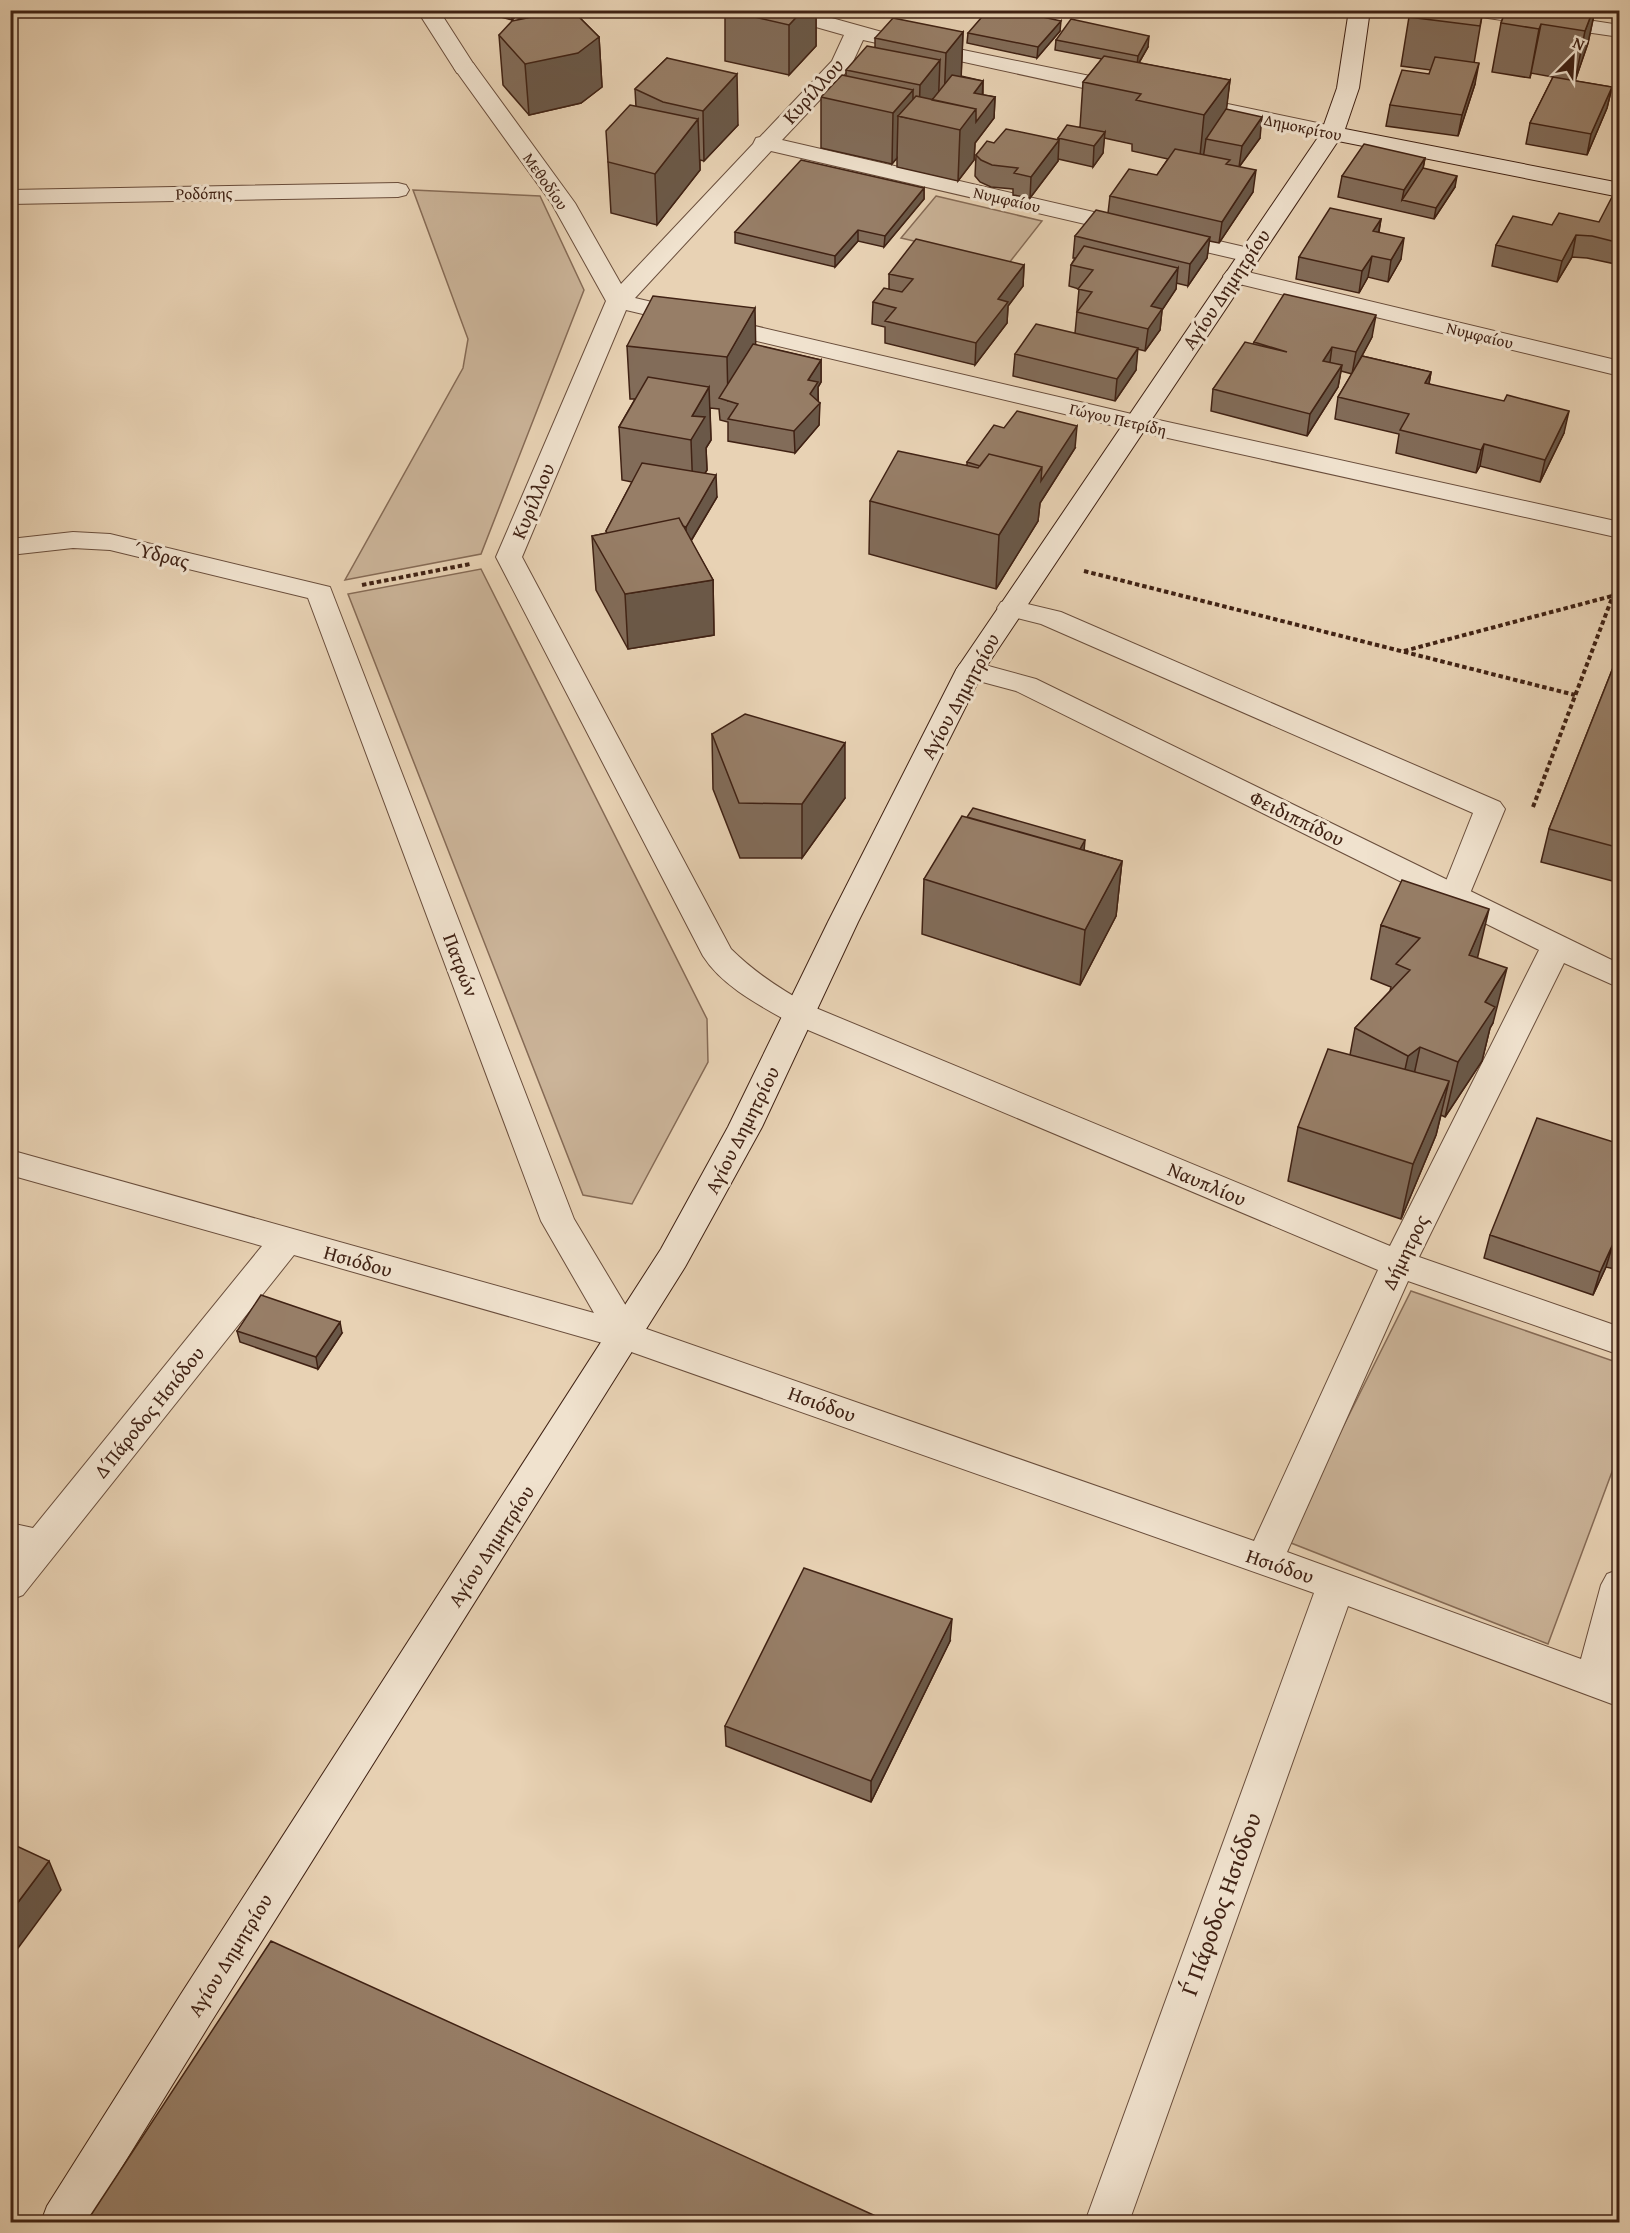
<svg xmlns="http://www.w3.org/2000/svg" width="1630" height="2233" viewBox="0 0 1630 2233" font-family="'Gentium Book Plus',serif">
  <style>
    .green { fill: #cbb499; stroke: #866b56; stroke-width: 1.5 }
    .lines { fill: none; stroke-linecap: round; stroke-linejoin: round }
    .lane-casing { stroke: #6a4e3c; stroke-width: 2 }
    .street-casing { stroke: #6a4e3c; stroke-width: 2 }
    .secondary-casing { stroke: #402214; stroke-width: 2 }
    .path-far1 { stroke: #402214; stroke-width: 3; stroke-dasharray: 3 2; stroke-linecap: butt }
    .path { stroke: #402214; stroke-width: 4; stroke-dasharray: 4.5 3; stroke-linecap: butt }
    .lane { fill: #f0e2ce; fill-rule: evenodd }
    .street { fill: #f0e2ce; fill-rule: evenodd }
    .secondary { fill: #f0e2ce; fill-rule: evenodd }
    .wall { fill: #826c59; stroke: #402214; stroke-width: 1.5 }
    .shaded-wall { fill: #6a5848; stroke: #402214; stroke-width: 1.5 }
    .building { fill: #977e67; stroke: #402214; stroke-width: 1.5 }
    .labels { text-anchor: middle; stroke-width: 6; stroke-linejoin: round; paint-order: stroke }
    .far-street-label { font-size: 16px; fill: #402214; stroke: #f0e2ce }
    .street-label { font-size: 20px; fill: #402214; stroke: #f0e2ce }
    .near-street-label { font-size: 24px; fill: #402214; stroke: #f0e2ce }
  </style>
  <rect width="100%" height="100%" fill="#e8d2b4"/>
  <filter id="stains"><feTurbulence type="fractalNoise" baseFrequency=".00333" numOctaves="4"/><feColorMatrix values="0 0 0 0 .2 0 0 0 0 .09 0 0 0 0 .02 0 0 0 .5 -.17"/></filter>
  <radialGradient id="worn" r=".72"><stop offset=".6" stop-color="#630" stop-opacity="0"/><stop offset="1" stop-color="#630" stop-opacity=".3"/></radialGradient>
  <path class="green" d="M 413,190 L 540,196 L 584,290 L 481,554 L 345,580 L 463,368 L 468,339 Z
    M 936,196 L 1042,221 L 1009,263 L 901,238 Z
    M 481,569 L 707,1019 L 708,1062 L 632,1204 L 583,1195 L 348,594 Z
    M 1411,1291 L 1619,1363 L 1619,1453 L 1548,1644 L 1286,1541 Z"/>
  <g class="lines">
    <g class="lane-casing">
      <path id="lane" d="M 424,10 L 445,10 L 442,15 L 476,68 L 473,73 L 465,74 L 457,73 L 420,15 Z
        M 1011,600 L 1061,612 L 1500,802 L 1505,809 L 1466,903 L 1455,906 L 1444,903 L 1440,896 L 1473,813 L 1041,624 L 1001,614 L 997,608 L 1001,602 Z"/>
    </g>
    <g class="street-casing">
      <path id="street" d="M 767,10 L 803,10 L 900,37 L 1129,84 L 1137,86 L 1140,91 L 1137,96 L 1129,98 L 863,40 L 850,68 L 782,140 L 1249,248 L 1257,250 L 1261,255 L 1257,260 L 1249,262 L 771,151 L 635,298 L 1136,415 L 1620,522 L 1620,538 L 1136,431 L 626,310 L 522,557 L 731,949 C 755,973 782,990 811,1006 L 1390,1246 L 1539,950 L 1016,691 L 960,676 L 956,670 L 960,664 L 970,661 L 1036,679 L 1620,964 L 1620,988 L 1564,963 L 1419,1257 L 1620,1327 L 1620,1355 L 1408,1281 L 1287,1552 L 1581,1659 L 1601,1585 L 1607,1574 L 1620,1569 L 1620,1662 L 1617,1672 L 1620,1673 L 1620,1707 L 1348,1606 L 1129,2222 L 1085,2222 L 1314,1593 L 620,1348 L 294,1255 L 23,1595 L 10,1600 L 10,1523 L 33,1528 L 262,1246 L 10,1175 L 10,1150 L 594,1313 L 541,1221 L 308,598 L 110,550 L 73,548 L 10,555 L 10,539 L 73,532 L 110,534 L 330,587 L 574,1219 L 638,1326 L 1254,1541 L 1378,1270 L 789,1022 C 759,1005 722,986 703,956 L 496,557 L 606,301 L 552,204 L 454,68 L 457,63 L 465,62 L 473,63 L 575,203 L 621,284 L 753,144 L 756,138 L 760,137 L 832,61 L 844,35 L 770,14 Z
        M 1464,10 L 1522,10 L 1620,25 L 1620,37 L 1474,16 L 1467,14 Z
        M 1218,102 L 1332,126 L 1340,128 L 1343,133 L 1340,138 L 1332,140 L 1210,114 L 1207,109 L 1210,104 Z
        M 398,183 L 406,185 L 409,190 L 406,195 L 398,197 L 10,204 L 10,190 Z
        M 1235,269 L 1620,361 L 1620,376 L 1227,281 L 1223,276 L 1227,271 Z"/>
    </g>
    <g class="secondary-casing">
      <path id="secondary" d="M 1349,10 L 1370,10 L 1359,88 L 1345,129 L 1620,183 L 1620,197 L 1338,141 L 984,670 L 858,922 L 762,1127 L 685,1267 L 211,2022 L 88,2222 L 41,2222 L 47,2206 L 181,1994 L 661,1249 L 728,1127 L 828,922 L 956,670 L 1321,133 L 1337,88 Z"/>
    </g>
    <path class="path-far1" d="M 466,565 L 470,564"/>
    <path class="path" d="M 1084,571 L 1575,695
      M 362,585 L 470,564
      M 1404,651 L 1612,596
      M 1533,807 L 1620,577"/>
    <use href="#lane" class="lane"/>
    <use href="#street" class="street"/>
    <use href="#secondary" class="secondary"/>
  </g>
  <path class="wall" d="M 475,10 L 572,10 L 599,37 L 602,87 L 581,103 L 529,115 L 503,85 L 499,35 L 522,19 L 515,17 L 512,20 Z
    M 725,10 L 816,10 L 816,46 L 789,75 L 725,61 Z
    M 1483,10 L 1474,63 L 1475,84 L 1458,136 L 1386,126 L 1390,105 L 1429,74 L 1431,70 L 1401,66 L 1409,17 Z
    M 1506,10 L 1595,10 L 1588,43 L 1575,81 L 1612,87 L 1607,108 L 1587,155 L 1526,144 L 1530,123 L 1553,77 L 1531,73 L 1530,78 L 1492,72 L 1501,23 Z
    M 1060,31 L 1037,58 L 967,43 L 968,33 Z
    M 963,32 L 961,76 L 983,81 L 983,95 L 995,97 L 994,118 L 975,143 L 974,160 L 958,181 L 897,167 L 897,158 L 892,164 L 821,148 L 821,97 L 846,75 L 846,70 L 875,47 L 875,38 Z
    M 1056,40 L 1148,47 L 1139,63 L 1230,80 L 1226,109 L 1260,138 L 1239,167 L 1253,192 L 1219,243 L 1209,241 L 1207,258 L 1188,286 L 1176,283 L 1176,289 L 1162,310 L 1160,330 L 1145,351 L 1137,349 L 1136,370 L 1115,401 L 1013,376 L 1015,354 L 1075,333 L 1077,312 L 1078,311 L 1077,311 L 1079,289 L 1069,286 L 1071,265 L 1075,258 L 1073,258 L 1075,236 L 1108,213 L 1110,196 L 1157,175 L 1168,159 L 1132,151 L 1132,144 L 1104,138 L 1103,153 L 1093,167 L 1058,159 L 1058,161 L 1030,198 L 1013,195 L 1013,189 L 991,187 L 980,182 L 975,176 L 976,155 L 994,143 L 1058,140 L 1058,138 L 1080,127 L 1083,82 L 1102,59 L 1055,50 Z
    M 667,58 L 738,125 L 704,161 L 700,160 L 700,170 L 657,225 L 611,213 L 608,162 L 636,107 L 635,89 Z
    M 1425,158 L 1423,168 L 1455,187 L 1434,219 L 1338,197 L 1342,176 Z
    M 924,188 L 924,199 L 884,247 L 858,241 L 835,267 L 735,243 L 735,232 Z
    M 1620,196 L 1620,265 L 1587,258 L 1572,257 L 1557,282 L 1492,266 L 1496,245 L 1552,225 L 1599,222 Z
    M 1381,219 L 1379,232 L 1401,259 L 1388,282 L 1368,277 L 1359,293 L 1296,279 L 1299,257 Z
    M 1024,265 L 1023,286 L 1008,306 L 1007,323 L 975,365 L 885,343 L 885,327 L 872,324 L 873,302 L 889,289 L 889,274 Z
    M 1372,337 L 1362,356 L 1431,372 L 1429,384 L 1564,433 L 1540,482 L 1480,466 L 1476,473 L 1396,453 L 1399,434 L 1335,419 L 1338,397 L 1352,374 L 1341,371 L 1338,387 L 1307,436 L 1211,411 L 1213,389 L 1253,344 L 1254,342 Z
    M 755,345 L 821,360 L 821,382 L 818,387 L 819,425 L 795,453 L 728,441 L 728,422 L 720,420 L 719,409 L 710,408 L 711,440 L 706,448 L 707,470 L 705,473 L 717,497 L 691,541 L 713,580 L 714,635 L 628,649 L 596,590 L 592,536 L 607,533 L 606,531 L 632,482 L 622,480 L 619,427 L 635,399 L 630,399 L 627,346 Z
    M 1075,448 L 1040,503 L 1038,521 L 996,589 L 869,554 L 870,501 L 967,465 L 967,462 Z
    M 1620,650 L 1620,883 L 1541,862 L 1549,829 Z
    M 712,734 L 845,798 L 802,858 L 740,858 L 713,789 Z
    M 1084,850 L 1122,861 L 1116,916 L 1080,985 L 922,934 L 924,879 Z
    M 1381,925 L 1477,958 L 1493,1023 L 1490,1028 L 1482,1061 L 1445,1117 L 1441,1115 L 1436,1135 L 1401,1219 L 1288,1181 L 1298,1127 L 1350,1055 L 1355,1028 L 1390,991 L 1391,987 L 1371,979 Z
    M 1620,1144 L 1620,1270 L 1606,1267 L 1593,1295 L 1484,1258 L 1490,1235 Z
    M 237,1331 L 342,1333 L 318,1369 L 240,1342 Z
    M 950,1641 L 871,1802 L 726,1746 L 725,1726 Z
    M 91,2215 L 891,2223 L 94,2223 Z"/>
  <path class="shaded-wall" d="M 511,10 L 515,10 L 515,17 L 512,20 Z
    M 550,10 L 568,10 L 551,27 Z
    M 803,10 L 816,10 L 816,46 L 789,75 L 789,25 Z
    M 1593,10 L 1595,10 L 1588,43 L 1575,81 L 1585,31 Z
    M 1061,21 L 1060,31 L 1037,58 L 1038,47 Z
    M 1541,24 L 1531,73 L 1530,78 L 1539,29 Z
    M 963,32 L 961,81 L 944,103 L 946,53 Z
    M 1149,36 L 1148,47 L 1137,66 L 1138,56 Z
    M 599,37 L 602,87 L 581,103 L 529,115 L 525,64 Z
    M 940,60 L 938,111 L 919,118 L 920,85 Z
    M 1479,63 L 1475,84 L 1458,136 L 1462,115 Z
    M 737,74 L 738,125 L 704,161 L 703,111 Z
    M 1230,80 L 1224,130 L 1206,139 L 1203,159 L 1199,166 L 1204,115 Z
    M 983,81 L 982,102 L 995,97 L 994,118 L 975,143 L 974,160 L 958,181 L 960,130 L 974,93 Z
    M 1612,87 L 1607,108 L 1587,155 L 1591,134 Z
    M 913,90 L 913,119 L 898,116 L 897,158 L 892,164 L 893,113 Z
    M 1262,117 L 1260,138 L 1239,167 L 1242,146 Z
    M 698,119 L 700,170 L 657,225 L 655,174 Z
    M 1105,132 L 1103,153 L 1093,167 L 1094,146 Z
    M 1059,140 L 1058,161 L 1030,198 L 1031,177 Z
    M 1425,158 L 1421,179 L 1402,200 L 1404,190 Z
    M 1256,170 L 1253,192 L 1219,243 L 1222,222 Z
    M 1457,176 L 1455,187 L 1434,219 L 1436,208 Z
    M 924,188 L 924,199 L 884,247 L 885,236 Z
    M 1381,219 L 1377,240 L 1373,231 Z
    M 858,230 L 858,241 L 835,267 L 835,256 Z
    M 1576,235 L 1572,257 L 1557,282 L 1562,261 Z
    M 1210,237 L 1207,258 L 1188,286 L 1190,264 Z
    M 1404,238 L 1401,259 L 1388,282 L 1391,260 Z
    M 1372,256 L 1368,277 L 1359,293 L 1362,271 Z
    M 1024,265 L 1023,286 L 1008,306 L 1007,323 L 975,365 L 976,343 L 998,299 Z
    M 1178,268 L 1176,289 L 1162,310 L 1160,330 L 1145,351 L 1148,329 L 1151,306 Z
    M 755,308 L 756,361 L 728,400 L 727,357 Z
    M 1376,315 L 1372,337 L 1352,374 L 1356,352 Z
    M 1332,347 L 1329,369 L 1323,361 Z
    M 1138,348 L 1136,370 L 1115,401 L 1117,379 Z
    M 821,360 L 821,382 L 818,387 L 818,404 L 820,403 L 819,425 L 795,453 L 794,431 L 808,380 Z
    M 1342,365 L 1338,387 L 1307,436 L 1310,414 Z
    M 1431,372 L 1427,394 L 1425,383 Z
    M 709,387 L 711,440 L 706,448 L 707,470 L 693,493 L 691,440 L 692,416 Z
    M 1569,411 L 1564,433 L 1540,482 L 1545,460 Z
    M 1077,426 L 1075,448 L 1040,503 L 1038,521 L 996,589 L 999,535 L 1042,467 Z
    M 1484,444 L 1480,466 L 1476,473 L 1481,450 Z
    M 716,475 L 717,497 L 686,549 L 686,527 Z
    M 713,580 L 714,635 L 628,649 L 625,594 Z
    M 845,743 L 845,798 L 802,858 L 802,804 Z
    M 1085,840 L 1083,863 L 1066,870 Z
    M 1122,861 L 1116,916 L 1080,985 L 1085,930 Z
    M 1489,909 L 1476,964 L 1469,955 Z
    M 1507,968 L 1493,1023 L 1490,1028 L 1482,1061 L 1445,1117 L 1458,1062 L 1485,1002 Z
    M 1420,1047 L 1408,1102 L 1396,1110 L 1408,1056 Z
    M 1449,1081 L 1436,1135 L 1401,1219 L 1413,1164 Z
    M 1613,1244 L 1606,1267 L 1593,1295 L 1600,1272 Z
    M 340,1322 L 342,1333 L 318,1369 L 316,1357 Z
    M 952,1619 L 950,1641 L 871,1802 L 871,1781 Z
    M 49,1861 L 61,1890 L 10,1959 L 10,1913 Z"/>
  <path class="building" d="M 567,10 L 572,10 L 599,37 L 578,53 L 525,64 L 499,35 L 512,21 Z
    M 725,10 L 803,10 L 789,25 Z
    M 988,10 L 1010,10 L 1061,21 L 1038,47 L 968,33 Z
    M 1411,10 L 1483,10 L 1480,26 L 1409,17 Z
    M 1506,10 L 1593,10 L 1585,31 L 1541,24 L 1539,29 L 1501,23 Z
    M 893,18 L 963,32 L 946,53 L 875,38 Z
    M 1071,19 L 1149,36 L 1138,56 L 1056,40 Z
    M 867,46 L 940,60 L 920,85 L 846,70 Z
    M 1104,56 L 1230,80 L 1204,115 L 1136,100 L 1141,94 L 1083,82 Z
    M 1435,57 L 1479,63 L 1462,115 L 1390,105 L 1402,70 L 1429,74 Z
    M 667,58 L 737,74 L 703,111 L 663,102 L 635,89 Z
    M 842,75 L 913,90 L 893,113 L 821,97 Z
    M 952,75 L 983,81 L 974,93 L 995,97 L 976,122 L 976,109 L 932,100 Z
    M 1553,77 L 1612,87 L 1591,134 L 1530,123 Z
    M 916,96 L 976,109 L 960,130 L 898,116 Z
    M 630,105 L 698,119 L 655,174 L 608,162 L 606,131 Z
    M 1226,109 L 1262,117 L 1242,146 L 1206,139 Z
    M 1067,125 L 1105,132 L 1094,146 L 1058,138 Z
    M 1006,129 L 1059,140 L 1031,177 L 1014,173 L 1018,168 L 992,165 L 981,160 L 976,155 L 987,141 L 994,143 Z
    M 1364,144 L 1425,158 L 1404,190 L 1342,176 Z
    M 1175,149 L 1230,160 L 1226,164 L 1256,170 L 1222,222 L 1110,196 L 1129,169 L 1157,175 Z
    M 801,160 L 924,188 L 885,236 L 858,230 L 835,256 L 735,232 Z
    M 1423,168 L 1457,176 L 1436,208 L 1402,200 Z
    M 1613,195 L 1620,196 L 1620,243 L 1592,236 L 1576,235 L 1562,261 L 1496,245 L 1513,216 L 1552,225 L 1559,213 L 1599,222 Z
    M 1330,208 L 1381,219 L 1373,231 L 1404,238 L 1391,260 L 1372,256 L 1362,271 L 1299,257 Z
    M 1096,210 L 1210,237 L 1190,264 L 1075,236 Z
    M 916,239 L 1024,265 L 998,299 L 1008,302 L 976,343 L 885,321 L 896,308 L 873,302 L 884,288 L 902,292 L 913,279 L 889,274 Z
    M 1084,246 L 1178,268 L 1151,306 L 1162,309 L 1148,329 L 1077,312 L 1092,292 L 1078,289 L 1093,270 L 1071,265 Z
    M 1284,294 L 1376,315 L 1356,352 L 1332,347 L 1323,361 L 1342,365 L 1310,414 L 1213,389 L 1245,342 L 1287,352 L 1254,342 Z
    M 653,296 L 755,308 L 727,357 L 627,346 Z
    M 1036,324 L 1138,348 L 1117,379 L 1015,354 Z
    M 753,344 L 821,360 L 808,380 L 818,382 L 810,394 L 820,403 L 794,431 L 728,419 L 738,404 L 719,398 Z
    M 1362,356 L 1431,372 L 1425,383 L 1504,401 L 1507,395 L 1569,411 L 1545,460 L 1484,444 L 1481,450 L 1400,430 L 1409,414 L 1338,397 Z
    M 648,377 L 709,387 L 692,416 L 705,417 L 691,440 L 619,427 Z
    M 1017,411 L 1077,426 L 1041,481 L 1042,467 L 989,454 L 980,466 L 967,462 L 994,425 L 1004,428 Z
    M 898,451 L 978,468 L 989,454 L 1042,467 L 999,535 L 870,501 Z
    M 642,463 L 716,475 L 686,527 L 683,526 L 679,518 L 607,533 L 606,531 Z
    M 679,518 L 713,580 L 625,594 L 592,536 Z
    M 1620,650 L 1620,848 L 1549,829 Z
    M 745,714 L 845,743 L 802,804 L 739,803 L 712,734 Z
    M 973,808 L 1085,840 L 1080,849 L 967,817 Z
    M 962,816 L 1122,861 L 1085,930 L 924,879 Z
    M 1402,880 L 1489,909 L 1469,955 L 1507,968 L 1485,1002 L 1495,1007 L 1458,1062 L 1420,1047 L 1408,1056 L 1355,1028 L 1410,970 L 1396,964 L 1420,938 L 1381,925 Z
    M 1328,1049 L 1449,1081 L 1413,1164 L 1298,1127 Z
    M 1537,1118 L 1620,1144 L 1620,1246 L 1613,1244 L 1600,1272 L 1490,1235 Z
    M 261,1295 L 340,1322 L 316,1357 L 237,1331 Z
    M 804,1568 L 952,1619 L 871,1781 L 725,1726 Z
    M 10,1843 L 49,1861 L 10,1913 Z
    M 271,1941 L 891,2223 L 106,2223 L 91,2215 Z"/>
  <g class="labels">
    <g class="far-street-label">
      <text transform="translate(1303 127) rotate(12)" y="6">Δημοκρίτου</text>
      <text transform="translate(546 181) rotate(55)" y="6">Μεθοδίου</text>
      <text transform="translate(204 193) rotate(-1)" y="6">Ροδόπης</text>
      <text transform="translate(1007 199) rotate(13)" y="6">Νυμφαίου</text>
      <text transform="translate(1480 335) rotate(14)" y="6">Νυμφαίου</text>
      <text transform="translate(1118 419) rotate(13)" y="6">Γώγου Πετρίδη</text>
    </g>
    <g class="street-label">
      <text transform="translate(813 91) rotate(-48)" y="7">Κυρίλλου</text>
      <text transform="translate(1226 289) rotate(-56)" y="7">Αγίου Δημητρίου</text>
      <text transform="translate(533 501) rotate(-67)" y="7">Κυρίλλου</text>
      <text transform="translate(162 555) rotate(14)" y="7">Ύδρας</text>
      <text transform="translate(960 696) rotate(-61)" y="7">Αγίου Δημητρίου</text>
      <text transform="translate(1297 818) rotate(26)" y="7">Φειδιππίδου</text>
      <text transform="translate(461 965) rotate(69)" y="7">Πατρών</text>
      <text transform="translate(742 1130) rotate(-63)" y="7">Αγίου Δημητρίου</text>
      <text transform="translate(1207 1184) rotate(23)" y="7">Ναυπλίου</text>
      <text transform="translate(1405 1252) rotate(-64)" y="7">Δήμητρος</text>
      <text transform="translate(358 1261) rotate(16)" y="7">Ησιόδου</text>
      <text transform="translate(822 1404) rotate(20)" y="7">Ησιόδου</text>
      <text transform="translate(149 1412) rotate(-51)" y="7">Δ΄ Πάροδος Ησιόδου</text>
      <text transform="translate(491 1546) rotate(-57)" y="7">Αγίου Δημητρίου</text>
      <text transform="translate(1280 1566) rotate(19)" y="7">Ησιόδου</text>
      <text transform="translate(230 1955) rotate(-58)" y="7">Αγίου Δημητρίου</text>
    </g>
    <g class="near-street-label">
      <text transform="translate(1221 1904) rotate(-70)" y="8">Γ΄ Πάροδος Ησιόδου</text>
    </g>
  </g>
  <rect width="1630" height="2233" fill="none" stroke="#e8d2b4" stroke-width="36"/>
  <rect x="12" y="12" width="1606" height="2209" fill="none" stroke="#402214" stroke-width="3"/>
  <rect x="18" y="18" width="1594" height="2197" fill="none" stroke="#402214" stroke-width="1.5"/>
  <g transform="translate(1573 57) rotate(24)" stroke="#f0e2ce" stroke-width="4.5" paint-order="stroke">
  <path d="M0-4.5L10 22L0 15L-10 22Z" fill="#402214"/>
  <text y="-9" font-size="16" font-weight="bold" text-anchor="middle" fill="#402214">N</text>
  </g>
  <rect width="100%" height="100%" filter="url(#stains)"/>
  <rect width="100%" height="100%" fill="url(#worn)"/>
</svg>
